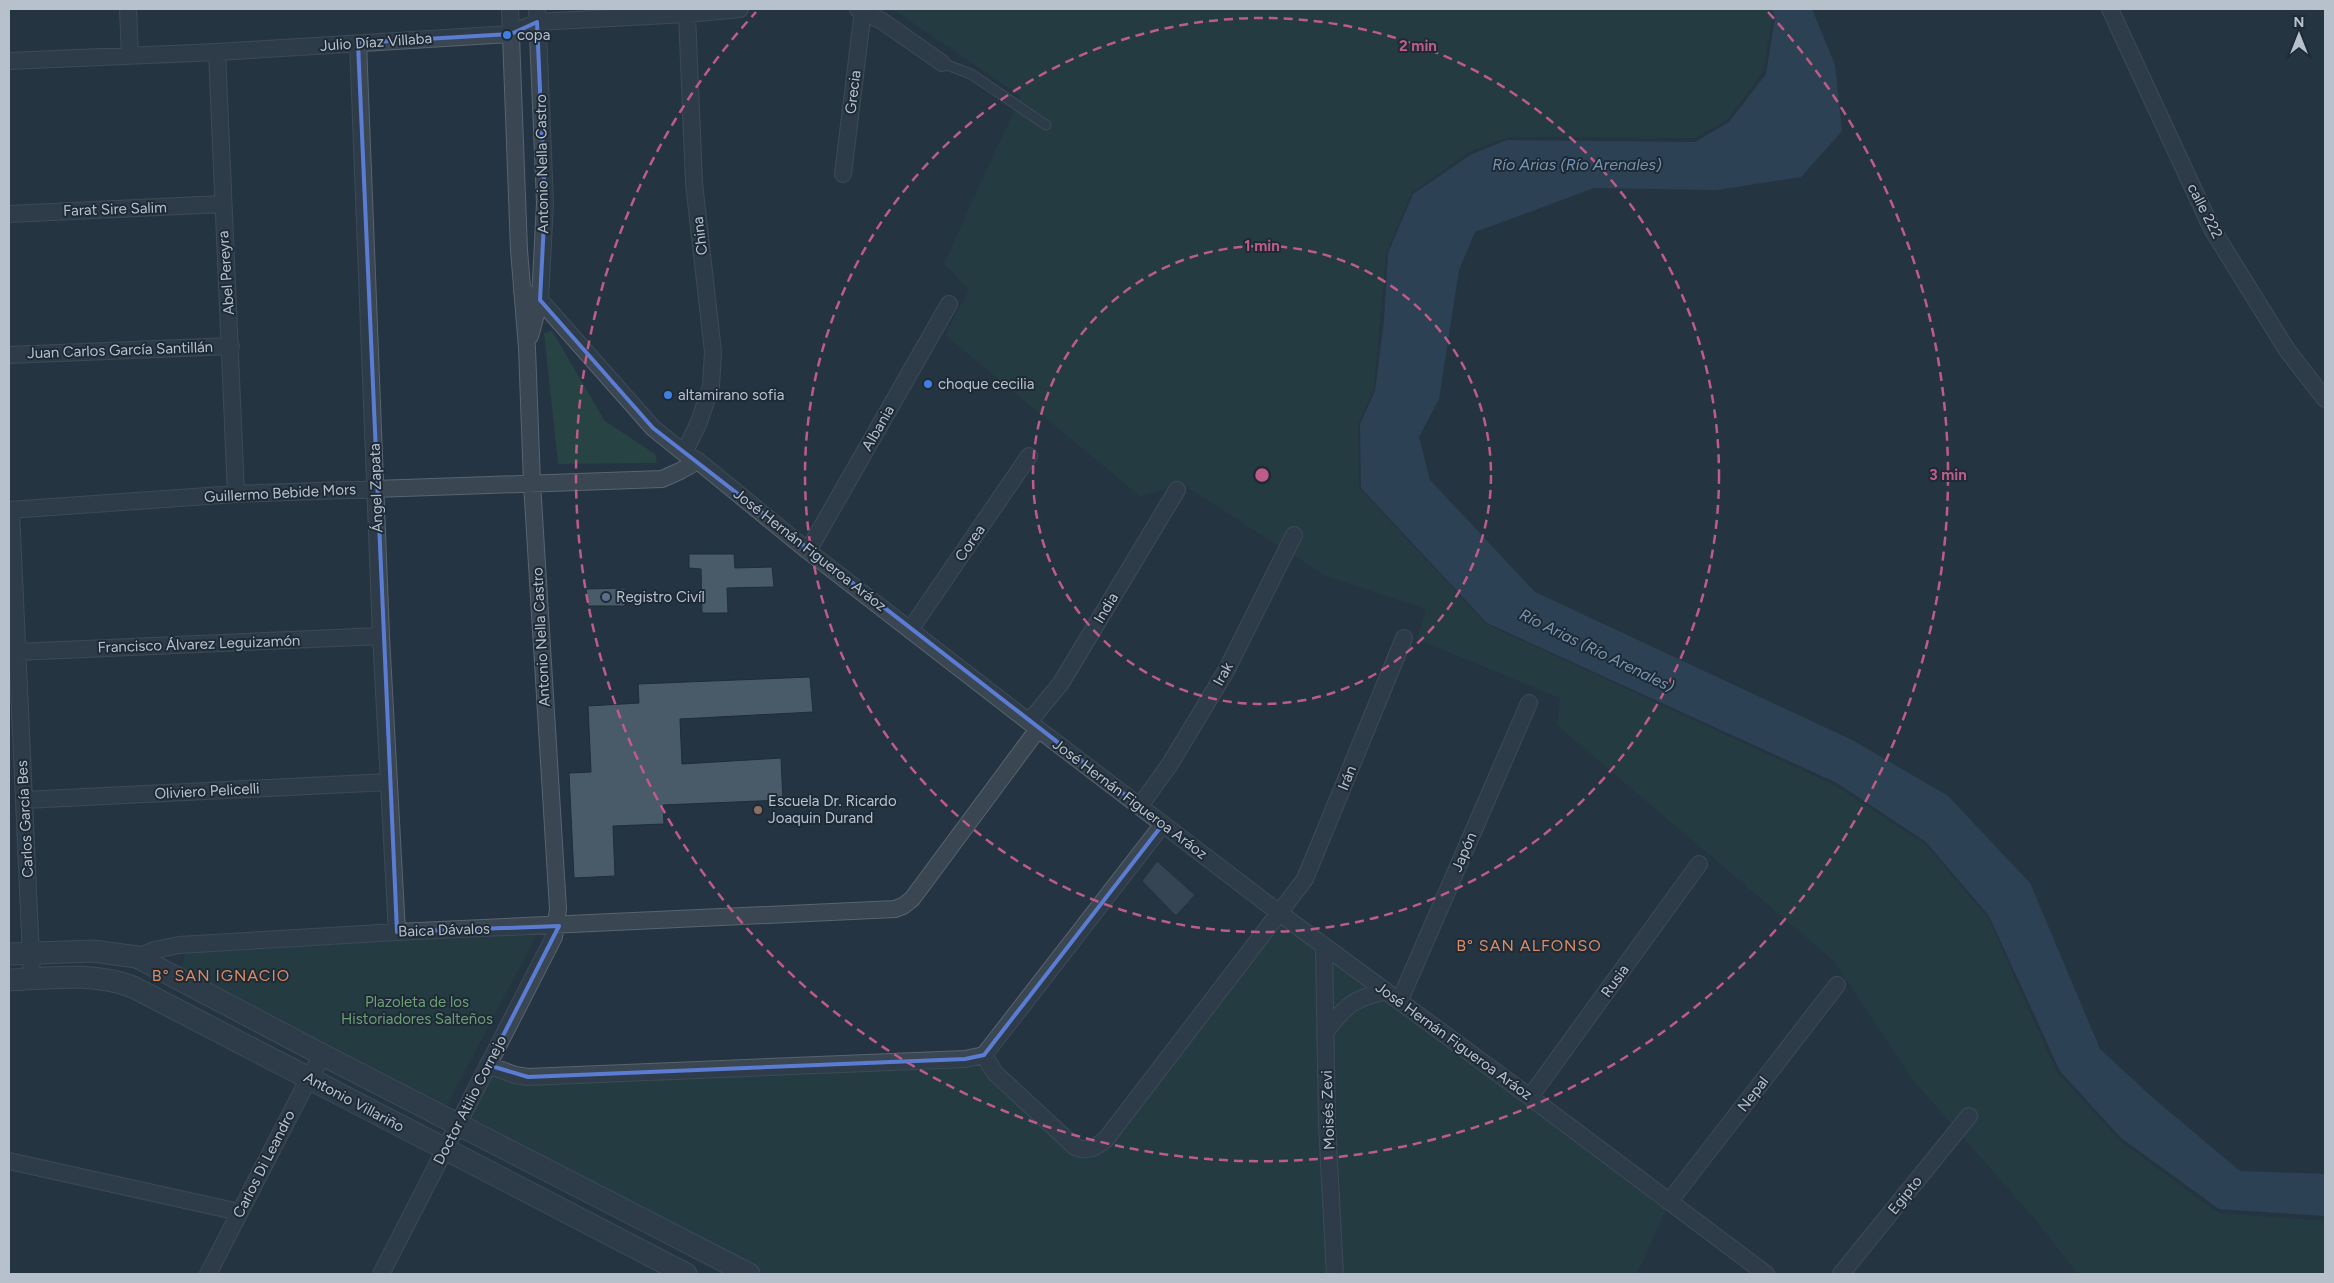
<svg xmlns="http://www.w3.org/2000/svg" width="2334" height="1283" viewBox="0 0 2334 1283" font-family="Figtree,sans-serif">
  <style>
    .green { fill: #274343 }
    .water { fill: #38516a }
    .building { fill: #495a69; stroke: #202d39 }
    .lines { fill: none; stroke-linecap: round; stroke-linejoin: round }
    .service-casing { stroke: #58646f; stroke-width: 11 }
    .minor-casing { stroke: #58646f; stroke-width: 18 }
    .tertiary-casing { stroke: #58646f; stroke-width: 23 }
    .service { stroke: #3a4652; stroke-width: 9 }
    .minor { stroke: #3a4652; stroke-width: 16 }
    .tertiary { stroke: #3a4652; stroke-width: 21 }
    .marked { fill: none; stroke: #5b7cd3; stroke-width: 4; stroke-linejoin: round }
    .ring { fill: none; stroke: #be5c88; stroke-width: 2.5; stroke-dasharray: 9 6 }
    .shop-dot { fill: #3f7fe0; stroke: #1e2b37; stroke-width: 2 }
    .service-dot { fill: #5c6f8a; stroke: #1e2b37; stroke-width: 2 }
    .education-dot { fill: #8d6e63; stroke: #1e2b37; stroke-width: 2 }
    .labels { text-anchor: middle; stroke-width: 4; stroke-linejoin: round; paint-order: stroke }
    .poi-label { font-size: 15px; fill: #b7c1cc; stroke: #1e2b37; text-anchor: start }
    .street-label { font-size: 15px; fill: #b7c1cc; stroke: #1e2b37 }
    .park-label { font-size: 15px; fill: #6d9e74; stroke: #1e2b37 }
    .water-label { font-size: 16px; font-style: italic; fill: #7694b0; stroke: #1e2b37 }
    .neighbourhood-label { font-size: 16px; letter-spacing: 1px; fill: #da8c64; stroke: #1e2b37 }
    .centre { fill: #be5c88; stroke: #1e2b37; stroke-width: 2.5 }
    .ring-label { font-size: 15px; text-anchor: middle; font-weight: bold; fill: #be5c88; stroke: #1e2b37; stroke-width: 4; stroke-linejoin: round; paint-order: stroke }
  </style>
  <rect width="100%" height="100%" fill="#253442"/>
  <path class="green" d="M 893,9 L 1769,9 L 1772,19 L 1763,72 L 1727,120 L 1694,138 L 1508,137 L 1471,151 L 1412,192 L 1386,253 L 1374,389 L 1358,424 L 1359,488 L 1486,624 L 1836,786 L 1926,845 L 1988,918 L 2056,1071 L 2120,1141 L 2218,1213 L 2325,1221 L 2325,1274 L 2078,1274 L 2040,1225 L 1913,1080 L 1833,960 L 1557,725 L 1560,698 L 1417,639 L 1426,609 L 1326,576 L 1182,484 L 1140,496 L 945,335 L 969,290 L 944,263 L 1021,96 Z
    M 552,331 L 605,421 L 655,454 L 657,463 L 558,464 L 544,333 Z
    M 1278,912 L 1669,1202 L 1637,1274 L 749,1274 L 458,1125 L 488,1065 L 528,1077 L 984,1055 L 1085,1151 Z
    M 537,934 L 447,1105 L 181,968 L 186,952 Z"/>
  <path class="water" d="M 1772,9 L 1812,9 L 1835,65 L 1842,131 L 1801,177 L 1716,190 L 1594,188 L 1475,232 L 1459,270 L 1439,399 L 1419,437 L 1430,480 L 1535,592 L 1854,741 L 1948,796 L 2030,883 L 2100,1049 L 2153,1098 L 2240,1171 L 2325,1174 L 2325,1216 L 2219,1209 L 2121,1138 L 2060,1071 L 1989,916 L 1926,842 L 1837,783 L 1487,623 L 1361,488 L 1360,424 L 1375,391 L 1384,321 L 1388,253 L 1413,194 L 1472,154 L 1507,140 L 1695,142 L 1729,122 L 1766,74 L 1775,18 Z"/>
  <path class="building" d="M 689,554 L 734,554 L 735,568 L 772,567 L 774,587 L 727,588 L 728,613 L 702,613 L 701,569 L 689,568 Z
    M 625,588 L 625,606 L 588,606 L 586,589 Z
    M 810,677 L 813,712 L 680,719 L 682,764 L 781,758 L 783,800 L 663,805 L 664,824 L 613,826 L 615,876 L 574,878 L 569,773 L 591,772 L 588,706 L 639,703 L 638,684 Z
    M 1157,861 L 1195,895 L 1176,916 L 1142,881 Z"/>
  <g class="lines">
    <g class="service-casing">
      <path id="service" d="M 942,63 L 971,74 L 1046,125"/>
    </g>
    <g class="minor-casing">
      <path id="minor" d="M 128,9 L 130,55
        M 858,9 L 882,21 L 942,63
        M 2110,9 L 2212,229 L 2287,350 L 2325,399
        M 358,43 L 381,636 L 397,932
        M 217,52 C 222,200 231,347 236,494
        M 9,61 L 217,52 L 511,34 L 537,22 L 687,14 L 740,9
        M 843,174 L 863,10
        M 9,214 L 222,204
        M 522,291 L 540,300 L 653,428 L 684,453 L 698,461 L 808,551 L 1029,722 L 1278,912 L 1530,1097 L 1766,1274
        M 530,336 L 540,300 L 545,203 L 537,9
        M 9,355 L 231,346
        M 684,453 L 699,422 L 711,386 L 713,352 L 694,183 L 687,14
        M 9,510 L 236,494 L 662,479 L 680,471 L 698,461
        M 11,510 L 32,979
        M 808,551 L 949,304
        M 910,630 L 1029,456
        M 17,652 L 381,636
        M 1029,722 L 1061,683 L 1177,490
        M 25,800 L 389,782
        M 1140,806 L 1170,764 L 1226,671 L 1294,535
        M 1324,946 L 1327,1125 L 1335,1274
        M 137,957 L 155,950 L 179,945 L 397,932 L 895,909 L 903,906 L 912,899 L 1038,729
        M 1400,1000 L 1529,703
        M 1326,1031 C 1347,1004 1353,999 1386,991
        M 984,1055 L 995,1073 L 1075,1147 C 1088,1152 1095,1148 1106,1139 L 1305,879 L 1404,638
        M 488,1065 L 515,1075 L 528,1077 L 965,1059 L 984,1055 L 1163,824
        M 1530,1097 L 1699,864
        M 9,1161 L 239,1212
        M 1669,1202 L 1837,985
        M 208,1274 L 309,1078 L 323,1055
        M 381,1274 L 554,937 L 558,909 L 532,483 L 527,348 L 519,250 L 510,9
        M 1841,1274 L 1969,1116"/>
    </g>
    <g class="tertiary-casing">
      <path id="tertiary" d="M 9,954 L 93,951 L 137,957 L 323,1055 L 749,1274
        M 9,980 C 50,978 94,972 133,987 L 686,1274"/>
    </g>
    <use href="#service" class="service"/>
    <use href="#minor" class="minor"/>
    <use href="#tertiary" class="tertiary"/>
  </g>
  <path d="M0 0H2334V1283H0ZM 537,22 L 545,203 L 540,300 L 653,428 L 1163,824 L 984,1055 L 965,1059 L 528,1077 L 488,1065 L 559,926 L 397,932 L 358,43 L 511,34 Z" fill="#253442" fill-opacity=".55" fill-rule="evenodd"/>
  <path class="marked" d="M 537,22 L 545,203 L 540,300 L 653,428 L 1163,824 L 984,1055 L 965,1059 L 528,1077 L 488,1065 L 559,926 L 397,932 L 358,43 L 511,34 Z"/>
  <g class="ring">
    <circle cx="1262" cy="475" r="229"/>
    <circle cx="1262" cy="475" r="457"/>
    <path d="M1768 12A686 686 0 1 1 756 12"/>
  </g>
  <g class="shop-dot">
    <circle cx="507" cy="35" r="5"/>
    <circle cx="928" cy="384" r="5"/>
    <circle cx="668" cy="395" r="5"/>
  </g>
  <circle class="service-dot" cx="606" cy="597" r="5"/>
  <circle class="education-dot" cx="758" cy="810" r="5"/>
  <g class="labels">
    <g class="poi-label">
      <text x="517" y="40">copa</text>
      <text x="938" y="389">choque cecilia</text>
      <text x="678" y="400">altamirano sofia</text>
      <text x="616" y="602">Registro Civíl</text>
      <text x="768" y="806">Escuela Dr. Ricardo<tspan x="768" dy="17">Joaquin Durand</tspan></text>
    </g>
    <g class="street-label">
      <text transform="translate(376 42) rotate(-4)" y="5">Julio Díaz Villaba</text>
      <text transform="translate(853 92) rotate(-83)" y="5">Grecia</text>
      <text transform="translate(542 164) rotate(-91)" y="5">Antonio Nella Castro</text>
      <text transform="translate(115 209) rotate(-2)" y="5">Farat Sire Salim</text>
      <text transform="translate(2205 211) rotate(63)" y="5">calle 222</text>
      <text transform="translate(700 236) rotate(-97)" y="5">China</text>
      <text transform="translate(226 273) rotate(-94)" y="5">Abel Pereyra</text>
      <text transform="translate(120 350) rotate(-2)" y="5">Juan Carlos García Santillán</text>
      <text transform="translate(878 428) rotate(-60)" y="5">Albania</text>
      <text transform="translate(376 488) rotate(-92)" y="5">Ángel Zapata</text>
      <text transform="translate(280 493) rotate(-3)" y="5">Guillermo Bebide Mors</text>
      <text transform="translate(970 543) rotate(-56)" y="5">Corea</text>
      <text transform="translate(810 550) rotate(38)" y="5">José Hernán Figueroa Aráoz</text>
      <text transform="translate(1106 608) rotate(-59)" y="5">India</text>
      <text transform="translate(541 637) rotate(-93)" y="5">Antonio Nella Castro</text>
      <text transform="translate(199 644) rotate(-2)" y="5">Francisco Álvarez Leguizamón</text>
      <text transform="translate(1223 674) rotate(-61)" y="5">Irak</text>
      <text transform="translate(1347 778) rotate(-68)" y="5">Irán</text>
      <text transform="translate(207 791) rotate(-3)" y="5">Oliviero Pelicelli</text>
      <text transform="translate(1130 799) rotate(37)" y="5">José Hernán Figueroa Aráoz</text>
      <text transform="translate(25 819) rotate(-93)" y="5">Carlos García Bes</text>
      <text transform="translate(1464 852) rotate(-67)" y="5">Japón</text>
      <text transform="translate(444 930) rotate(-2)" y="5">Baica Dávalos</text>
      <text transform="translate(1615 981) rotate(-54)" y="5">Rusia</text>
      <text transform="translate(1454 1041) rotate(36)" y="5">José Hernán Figueroa Aráoz</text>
      <text transform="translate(1753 1094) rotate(-52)" y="5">Nepal</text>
      <text transform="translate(470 1100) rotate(-63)" y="5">Doctor Atilio Cornejo</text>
      <text transform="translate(354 1102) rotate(28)" y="5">Antonio Villariño</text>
      <text transform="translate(1328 1110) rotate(-92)" y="5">Moisés Zevi</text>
      <text transform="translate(264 1164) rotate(-63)" y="5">Carlos Di Leandro</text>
      <text transform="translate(1905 1195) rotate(-51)" y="5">Egipto</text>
    </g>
    <g class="park-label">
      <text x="417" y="1007">Plazoleta de los<tspan x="417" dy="17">Historiadores Salteños</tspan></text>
    </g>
    <g class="water-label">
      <text x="1577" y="170">Río Arias (Río Arenales)</text>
      <text transform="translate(1597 650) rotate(26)" y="6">Río Arias (Río Arenales)</text>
    </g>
    <g class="neighbourhood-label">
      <text x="1529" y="951">B° SAN ALFONSO</text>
      <text x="221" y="981">B° SAN IGNACIO</text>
    </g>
  </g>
  <circle cx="1262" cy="475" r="8" class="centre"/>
  <g class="ring-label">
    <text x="1418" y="51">2 min</text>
    <text x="1262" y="251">1 min</text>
    <text x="1948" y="480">3 min</text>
  </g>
  <rect width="2334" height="1283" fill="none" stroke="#b7c1cc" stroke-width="20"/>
  <g transform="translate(2299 35)" stroke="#1e2b37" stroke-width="4" paint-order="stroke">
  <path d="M0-4L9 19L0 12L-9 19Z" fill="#b7c1cc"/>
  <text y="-8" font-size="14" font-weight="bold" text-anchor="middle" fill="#b7c1cc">N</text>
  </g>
</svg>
